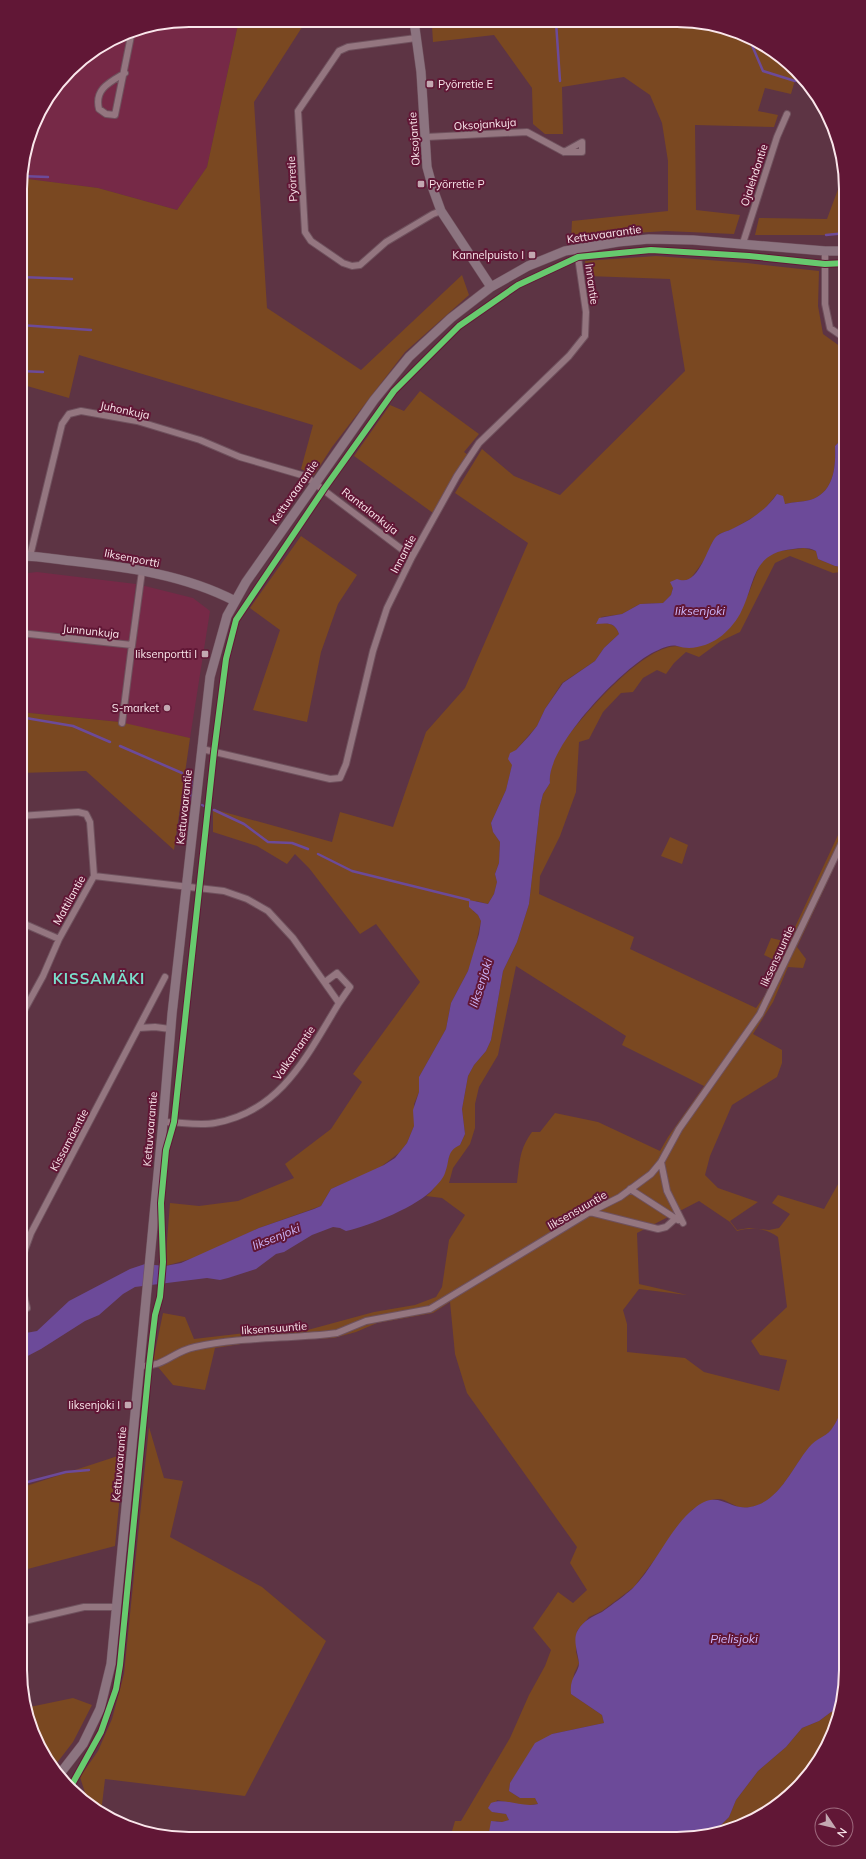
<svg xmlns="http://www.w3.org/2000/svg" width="866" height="1859" viewBox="0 0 866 1859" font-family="Mulish,sans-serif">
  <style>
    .built { fill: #762947 }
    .green { fill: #7a4821; fill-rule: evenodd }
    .water { fill: #6c4a99 }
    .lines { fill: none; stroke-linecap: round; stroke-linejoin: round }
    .stream { stroke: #6c4a99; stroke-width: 2.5 }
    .street-casing { stroke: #6f515d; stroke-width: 8 }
    .secondary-casing { stroke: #6f515d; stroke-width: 10 }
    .street { stroke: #947680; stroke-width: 6 }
    .secondary { stroke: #8c7480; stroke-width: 9 }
    .cycleway-casing { stroke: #611736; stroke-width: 8 }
    .cycleway { stroke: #67ca6e; stroke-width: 6 }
    .poi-dot { fill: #c3a8b1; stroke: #611736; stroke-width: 1.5 }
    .labels { text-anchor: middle; stroke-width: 4; stroke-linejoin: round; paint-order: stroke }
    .poi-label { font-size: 11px; fill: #fae6eb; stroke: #611736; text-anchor: end }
    .street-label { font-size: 11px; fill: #fae6eb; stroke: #611736 }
    .water-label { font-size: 12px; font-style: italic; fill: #ccb5fa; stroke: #611736 }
    .district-label { font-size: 15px; font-weight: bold; letter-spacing: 1px; fill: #7ae0cc; stroke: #611736 }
    .rim { fill: none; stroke: #fae6eb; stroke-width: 2 }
  </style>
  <rect width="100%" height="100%" fill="#5d3444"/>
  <path class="built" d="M 189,20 L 239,20 L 207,167 L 177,210 L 98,188 L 20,178 L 38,114 L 78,62 L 125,33 Z
    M 37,572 L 136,584 L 120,722 L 20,712 L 20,574 Z
    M 141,585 L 193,598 L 210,611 L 190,738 L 125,724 Z"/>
  <path class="green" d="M 239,20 L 306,21 L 254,102 L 267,308 L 361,370 L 462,275 L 469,295 L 405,352 L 332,447 L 314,475 L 301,469 L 313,425 L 79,355 L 69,398 L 20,384 L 20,178 L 98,188 L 177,210 L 207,167 Z
    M 465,22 L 709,23 L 739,33 L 739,35 C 758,36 786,59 797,73 L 791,94 L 765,88 L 758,111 L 778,115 L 774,127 L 695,125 L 696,210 L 740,215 L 734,234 L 666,231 L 619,234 L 571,241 L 572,221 L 668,211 L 668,161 L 662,123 L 650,95 L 624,77 L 562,87 L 563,134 L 545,134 L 533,124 L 532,88 L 494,35 L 433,42 L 432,26 Z
    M 844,173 L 846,189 L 846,235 L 755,235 L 759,218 L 827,219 Z
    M 656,256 L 747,263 L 819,271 L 818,306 L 823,334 L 841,347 L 846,348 L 846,435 L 835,446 C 836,467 834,493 810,500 C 802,502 793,502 785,504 L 777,494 L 762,512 L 733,529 L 719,534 L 712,543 L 708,555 L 694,574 L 690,579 L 682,581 L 673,588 L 671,595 L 663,603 L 640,604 L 622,614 L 601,617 L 604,623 C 613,624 616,626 619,634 L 604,648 L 595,661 L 562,683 L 545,709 L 537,726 L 516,750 L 506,790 L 491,823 L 493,832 L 500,842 L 499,863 L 495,874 L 497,882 L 494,894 L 488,904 L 476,901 L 473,911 L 478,915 L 481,921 L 474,953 L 468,971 L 451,1003 L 446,1029 L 419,1077 L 419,1092 L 414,1104 L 414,1126 L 407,1143 L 399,1153 L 378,1169 L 331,1189 L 321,1206 L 259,1228 L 194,1258 L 165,1266 L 170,1203 L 199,1206 L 238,1201 L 294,1178 L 285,1164 L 331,1129 L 362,1082 L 353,1074 L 420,982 L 376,924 L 360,934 L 309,868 L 295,854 L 287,864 L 257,846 L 213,832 L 213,809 L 332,842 L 340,812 L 393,827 L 426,732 L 465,688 L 528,543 L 455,493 L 482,449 L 514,476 L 560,495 L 685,371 L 670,279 L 587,276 L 585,261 Z
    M 420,391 L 479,434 L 464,452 L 468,455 L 433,513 L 354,456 L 390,405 L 404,411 Z
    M 301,536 L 357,575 L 338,604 L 321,652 L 307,722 L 253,710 L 280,630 L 250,608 Z
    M 804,548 L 816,551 L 818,559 L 835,566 L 842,567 L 846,563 L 846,574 L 841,572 L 833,573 L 790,556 L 775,563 L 740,632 L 721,641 L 699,657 L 686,652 L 674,663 L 666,674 L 657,670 L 643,678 L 633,692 L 621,693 L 603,712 L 589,739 L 579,742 L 576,792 L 560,836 L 540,876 L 539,894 L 634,937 L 630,949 L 756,1008 L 765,995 L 779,962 L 764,955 L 771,938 L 788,942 L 846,818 L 846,842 L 797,947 L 806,959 L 803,968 L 788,967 L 773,1002 L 753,1034 L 782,1050 L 782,1063 L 777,1077 L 732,1105 L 710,1156 L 705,1175 L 718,1188 L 758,1202 L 730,1221 L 737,1230 L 749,1228 L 769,1230 L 779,1228 L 790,1214 L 772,1203 L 778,1195 L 824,1209 L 846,1170 L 846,1400 C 841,1409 839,1419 833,1428 C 827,1436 817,1439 810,1447 C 792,1467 780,1501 752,1507 C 738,1509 737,1506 726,1501 C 715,1495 702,1504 692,1510 L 634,1587 L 602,1611 L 589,1617 L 577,1631 L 576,1652 L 579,1663 L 574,1674 L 571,1694 L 602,1715 L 604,1723 L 552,1734 L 518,1772 L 510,1783 L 509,1791 L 520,1798 L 535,1798 L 538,1804 L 523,1806 L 497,1800 L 493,1812 L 506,1814 L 509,1820 L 502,1822 L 496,1821 L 489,1831 L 488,1838 L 450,1838 L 455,1821 L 461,1821 L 510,1738 L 529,1695 L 545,1666 L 551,1650 L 533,1628 L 558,1592 L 573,1603 L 587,1590 L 570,1563 L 577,1547 L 467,1393 L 455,1354 L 450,1302 L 433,1313 L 377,1323 L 356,1332 L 334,1338 L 254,1342 L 215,1348 L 205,1390 L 173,1385 L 153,1361 L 163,1313 L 185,1317 L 194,1339 L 254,1332 L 304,1331 L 374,1312 L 415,1305 L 436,1297 L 442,1287 L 449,1240 L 465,1215 L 442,1198 L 426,1196 L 431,1192 L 445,1172 L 450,1152 L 453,1148 L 460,1145 L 465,1134 L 462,1109 L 468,1076 L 474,1065 L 486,1051 L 491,1040 L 503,971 L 517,942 L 529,904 L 540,806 L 543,794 L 550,783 C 548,774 555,754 561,746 C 578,720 649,637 682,647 L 748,595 L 759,566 L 767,556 L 780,551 ZM 516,966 L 626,1036 L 622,1045 L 704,1086 L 668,1137 L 660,1151 L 598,1122 L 555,1113 L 540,1132 L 532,1132 C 519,1150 520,1161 517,1183 L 449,1183 L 453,1168 L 470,1144 L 475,1128 L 475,1104 L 479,1087 L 498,1055 ZM 699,1201 L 730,1222 L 737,1231 C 751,1227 766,1228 778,1237 L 787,1307 L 751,1341 L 760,1355 L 787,1360 L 779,1391 L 704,1372 L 685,1358 L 627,1352 L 627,1324 L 623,1310 L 639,1289 L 687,1295 L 639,1284 L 637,1233 Z
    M 20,712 L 120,722 L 190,738 L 174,850 L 86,771 L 20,773 Z
    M 670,837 L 688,845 L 682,864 L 661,856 Z
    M 149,1427 L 164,1478 L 183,1481 L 170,1537 L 262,1587 L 326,1641 L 245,1796 L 105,1779 L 101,1813 L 89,1805 L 80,1777 L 98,1751 L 112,1719 L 124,1674 Z
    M 124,1454 L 115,1546 L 20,1571 L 20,1488 Z
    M 73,1698 L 92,1705 L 73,1742 L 53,1768 L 48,1764 L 26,1714 L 25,1708 Z
    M 839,1709 L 833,1734 L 804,1781 L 771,1811 L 721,1833 L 712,1834 L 729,1817 L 736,1800 L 758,1771 L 786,1747 L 802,1728 L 819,1721 L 831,1712 Z"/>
  <path class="water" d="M 846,435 L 846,563 L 842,567 L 835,566 L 818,559 L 816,551 C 808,547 801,548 793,549 C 750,553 756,584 740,614 C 729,633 712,647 689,648 C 685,648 681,647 677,646 C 669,644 661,649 654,652 C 623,667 545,748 550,783 L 543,794 L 540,806 L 529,904 L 517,942 L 503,971 L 491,1040 L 486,1051 L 474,1065 L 468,1076 L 462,1109 L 465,1134 L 460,1145 C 446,1151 450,1161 445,1173 C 443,1179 438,1184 434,1188 C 419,1206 369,1226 346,1231 L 340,1228 L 333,1227 L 312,1235 L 284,1252 L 276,1254 L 256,1269 L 228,1278 L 220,1280 L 207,1278 L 135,1287 L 123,1294 L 99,1315 L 85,1321 L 41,1349 L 20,1360 L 20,1334 L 37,1331 L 69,1301 L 130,1269 L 145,1264 L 165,1266 L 181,1263 L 259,1228 L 314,1209 L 321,1206 L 331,1189 L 384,1165 L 395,1158 L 407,1143 L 414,1126 L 413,1110 L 419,1092 L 419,1077 L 446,1029 L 451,1003 L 468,971 L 479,934 L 481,921 L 478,915 L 469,907 L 469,900 L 488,904 L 494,894 L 497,882 L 495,874 L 499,863 L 500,842 L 493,832 L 491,823 L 506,790 L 512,765 L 508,759 L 510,753 L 516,750 L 529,736 L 537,726 L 545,709 L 563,683 L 595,661 L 604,648 L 619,634 C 615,622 608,623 596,624 L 599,618 L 622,614 L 640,604 L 663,603 L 671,595 L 673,588 L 670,582 L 677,579 C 698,588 706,550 715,538 C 720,532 727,532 734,528 C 751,520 766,510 777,494 L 783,496 L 785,504 C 793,502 802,502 810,500 C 834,493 836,467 835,446 Z
    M 846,1400 L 846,1443 L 842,1445 L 843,1453 L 846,1454 L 846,1681 L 839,1709 L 831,1712 L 819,1721 L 802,1728 L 786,1747 L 758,1771 L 736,1800 L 729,1817 L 712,1834 L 677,1839 L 488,1838 L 491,1821 L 502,1822 L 509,1820 L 506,1814 L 492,1812 L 488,1808 L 491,1803 C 504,1797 521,1808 538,1804 L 535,1798 L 520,1798 L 509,1791 L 510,1783 L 535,1743 L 552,1734 L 604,1723 L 602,1715 L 571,1694 C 569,1677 579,1673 579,1663 C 578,1653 572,1639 578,1630 C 584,1620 592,1617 602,1612 C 609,1607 627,1594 633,1588 C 655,1566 672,1524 696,1507 C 720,1489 728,1511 750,1507 C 781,1502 793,1464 812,1444 C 819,1437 828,1436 833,1427 C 839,1419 841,1408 846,1400 Z"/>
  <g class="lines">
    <path class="stream" d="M 556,22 L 560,81
      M 748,36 L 763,71 L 795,81
      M 805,85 L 808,86
      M 21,176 L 48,177
      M 826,235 L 846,233
      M 20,277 L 72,279
      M 20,325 L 91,330
      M 20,371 L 43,372
      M 20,717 L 73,726 L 110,742
      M 120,746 L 182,773
      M 190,800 L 192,778
      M 202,805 L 204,806
      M 214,810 L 244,824 L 268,842 L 292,843 L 308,849
      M 318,854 L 352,871 L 469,900
      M 20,1484 L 66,1472 L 89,1470"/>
    <g class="street-casing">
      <path id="street" d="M 416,38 L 348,47 L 339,51 L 298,111 L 305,232 L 311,241 L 343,263 L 352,266 L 360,265 L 386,242 L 433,214 L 441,211
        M 125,73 C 110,82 94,89 99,109 L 106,114 L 115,115 L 132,31
        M 426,137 L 527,132 L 564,152 L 582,152 L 582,142 L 564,152
        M 743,243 L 777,137 L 787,114
        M 825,251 L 825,304 L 830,328 L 846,339
        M 30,556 L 62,424 L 69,414 L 81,411 L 137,421 L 200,440 L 240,457 L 305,476 L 412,557
        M 20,633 L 132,645 L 142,571
        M 122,723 L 132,645
        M 202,749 L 330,779 L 340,778 L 346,764 L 373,651 L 387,608 L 412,557 L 457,476 L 479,443 L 569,356 L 585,336 L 586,312 L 578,257 L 575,249
        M 20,816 L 78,812 L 86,814 L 90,822 L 94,876
        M 20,922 L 59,939
        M 325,982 L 337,973 L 350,987 L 339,1003
        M 20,1018 L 43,976 L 59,939 L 94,876 L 224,891 L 247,899 L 268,911 L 293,938 L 339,1003 C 307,1055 282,1111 215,1123 C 199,1126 180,1122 163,1122
        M 139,1028 L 155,1027 L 170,1029
        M 661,1162 L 667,1191 L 683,1223
        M 630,1189 L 678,1220
        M 590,1212 L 658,1229 L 666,1227 L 675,1219
        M 20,1263 L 31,1233 L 165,977
        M 20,1280 L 27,1308
        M 139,1366 C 166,1367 171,1352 195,1347 C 239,1337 284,1339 329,1334 L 337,1333 L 366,1321 L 430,1309 L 590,1212 L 620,1197 L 651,1174 L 661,1162 L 679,1129 L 760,1014 L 846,834
        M 20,1622 L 84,1607 L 116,1607"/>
    </g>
    <g class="secondary-casing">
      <path id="secondary" d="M 414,21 L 421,72 L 427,167 L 433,189 L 441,211 L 491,287
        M 20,556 C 38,556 55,559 72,561 C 127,567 185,575 235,601
        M 59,1775 L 83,1744 L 100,1709 L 111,1664 L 163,1122 L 172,1014 L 210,677 L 227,616 L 246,582 L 374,400 L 409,357 L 451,318 L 491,287 L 528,266 L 565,251 L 618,242 L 649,239 L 693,240 L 825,251 L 846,251"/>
    </g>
    <use href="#street" class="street"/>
    <use href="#secondary" class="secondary"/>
    <g class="cycleway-casing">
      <path id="cycleway" d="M 70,1788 L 101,1732 L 116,1689 L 120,1665 L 149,1366 L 155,1315 L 160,1297 L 163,1262 L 161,1203 L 166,1150 L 174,1122 L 214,752 L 226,659 L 236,620 L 324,489 L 394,391 L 459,326 L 518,285 L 578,257 L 651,250 L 749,256 L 825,264 L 846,263"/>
    </g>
    <use href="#cycleway" class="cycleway"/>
  </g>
  <g class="poi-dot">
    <rect x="426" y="80" width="8" height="8" rx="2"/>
    <rect x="417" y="180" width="8" height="8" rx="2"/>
    <rect x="528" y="251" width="8" height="8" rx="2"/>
    <rect x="201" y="650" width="8" height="8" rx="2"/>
    <circle cx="167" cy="708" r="4"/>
    <rect x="124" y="1401" width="8" height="8" rx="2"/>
  </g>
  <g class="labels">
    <g class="poi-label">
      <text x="438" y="88" text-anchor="start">Pyörretie E</text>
      <text x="429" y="188" text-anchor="start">Pyörretie P</text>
      <text x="524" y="259">Kannelpuisto I</text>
      <text x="197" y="658">Iiksenportti I</text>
      <text x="159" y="712">S-market</text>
      <text x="120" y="1409">Iiksenjoki I</text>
    </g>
    <g class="street-label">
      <text transform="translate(485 124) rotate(-4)" y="4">Oksojankuja</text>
      <text transform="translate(414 139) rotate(-94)" y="4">Oksojantie</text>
      <text transform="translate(754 175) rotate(-72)" y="4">Ojalehdontie</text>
      <text transform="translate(292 179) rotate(-93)" y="4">Pyörretie</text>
      <text transform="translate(604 234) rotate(-8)" y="4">Kettuvaarantie</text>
      <text transform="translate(592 284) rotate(82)" y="4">Innantie</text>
      <text transform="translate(125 410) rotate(12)" y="4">Juhonkuja</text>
      <text transform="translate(294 492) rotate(-55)" y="4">Kettuvaarantie</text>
      <text transform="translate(370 511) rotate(38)" y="4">Rantalankuja</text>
      <text transform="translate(403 554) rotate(-62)" y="4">Innantie</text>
      <text transform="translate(132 558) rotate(11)" y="4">Iiksenportti</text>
      <text transform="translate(91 631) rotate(6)" y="4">Junnunkuja</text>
      <text transform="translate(184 807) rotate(-84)" y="4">Kettuvaarantie</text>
      <text transform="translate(69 900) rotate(-61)" y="4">Mattilantie</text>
      <text transform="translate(777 956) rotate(-65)" y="4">Iiksensuuntie</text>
      <text transform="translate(294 1053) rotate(-55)" y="4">Valkamantie</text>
      <text transform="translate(150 1129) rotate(-85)" y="4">Kettuvaarantie</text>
      <text transform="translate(69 1140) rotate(-62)" y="4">Kissamäentie</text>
      <text transform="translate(577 1210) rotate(-30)" y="4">Iiksensuuntie</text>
      <text transform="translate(274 1328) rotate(-4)" y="4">Iiksensuuntie</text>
      <text transform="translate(119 1464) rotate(-85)" y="4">Kettuvaarantie</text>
    </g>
    <g class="water-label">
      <text x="700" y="615">Iiksenjoki</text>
      <text transform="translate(481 983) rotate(-72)" y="4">Iiksenjoki</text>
      <text transform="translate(276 1237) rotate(-22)" y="4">Iiksenjoki</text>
      <text x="734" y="1643">Pielisjoki</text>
    </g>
    <g class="district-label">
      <text x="99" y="984">KISSAMÄKI</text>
    </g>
  </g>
  <path d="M0 0H866V1859H0ZM189 27H677A162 162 0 0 1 839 189V1670A162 162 0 0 1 677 1832H189A162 162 0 0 1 27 1670V189A162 162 0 0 1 189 27Z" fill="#611736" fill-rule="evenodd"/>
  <path class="rim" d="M189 27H677A162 162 0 0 1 839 189V1670A162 162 0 0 1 677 1832H189A162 162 0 0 1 27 1670V189A162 162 0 0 1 189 27Z"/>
  <g transform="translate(834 1827) rotate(125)"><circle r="19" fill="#611736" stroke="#9e6a7e"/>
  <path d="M0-3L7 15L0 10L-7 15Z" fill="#c3a8b1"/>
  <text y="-6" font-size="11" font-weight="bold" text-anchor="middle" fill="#fae6eb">N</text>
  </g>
</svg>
